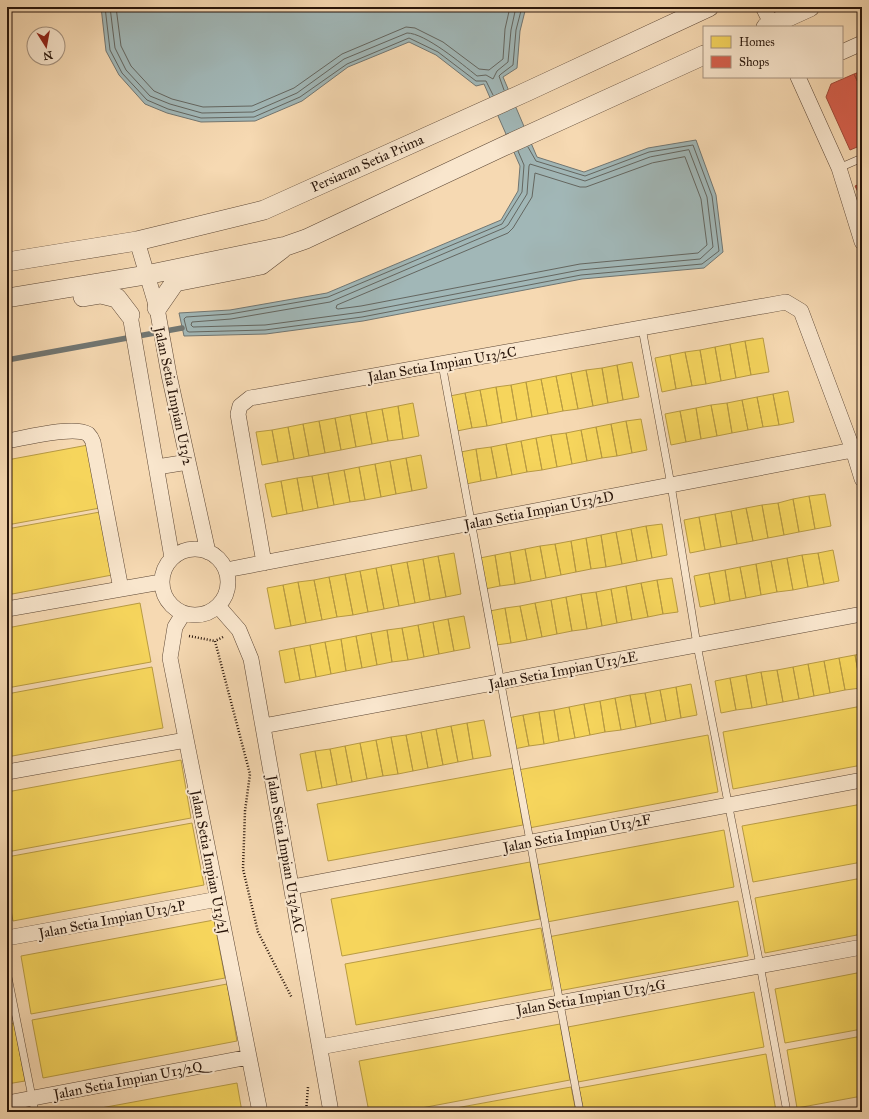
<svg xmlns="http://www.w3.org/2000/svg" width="869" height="1119" viewBox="0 0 869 1119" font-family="'IM FELL Great Primer',serif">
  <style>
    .water { fill: #a1b7b7; stroke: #717672 }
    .homes { fill: #f6d55c; stroke: #b89b43 }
    .shops { fill: #d6604d; stroke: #a24a39 }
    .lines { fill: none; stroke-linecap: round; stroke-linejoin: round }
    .shore { stroke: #646660; stroke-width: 1 }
    .stream { stroke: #717672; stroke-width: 5.5 }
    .service-casing { stroke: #5c4634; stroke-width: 8 }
    .minor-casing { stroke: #5c4634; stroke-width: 16 }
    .tertiary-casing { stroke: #5c4634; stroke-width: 20 }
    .path { stroke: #28150a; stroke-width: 2.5; stroke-dasharray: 1 2; stroke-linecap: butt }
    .service { stroke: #f9e6cd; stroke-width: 7 }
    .minor { stroke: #f9e6cd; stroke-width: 15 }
    .tertiary { stroke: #f9e6cd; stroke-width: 19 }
    .labels { text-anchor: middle; stroke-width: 4; stroke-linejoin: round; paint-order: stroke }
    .street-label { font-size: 14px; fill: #28150a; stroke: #f9e6cd }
  </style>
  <rect width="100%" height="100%" fill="#f6d9b2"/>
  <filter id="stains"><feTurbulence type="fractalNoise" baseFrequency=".005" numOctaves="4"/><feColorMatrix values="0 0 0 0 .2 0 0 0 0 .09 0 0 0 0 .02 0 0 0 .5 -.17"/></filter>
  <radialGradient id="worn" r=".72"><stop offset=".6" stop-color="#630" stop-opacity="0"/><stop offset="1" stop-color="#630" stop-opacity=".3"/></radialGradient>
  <path class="water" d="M 101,7 L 526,7 L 520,31 L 517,68 L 503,77 L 537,157 L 584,172 L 648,148 L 696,140 L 716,195 L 723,252 L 704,268 L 582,279 L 363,321 L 266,334 L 184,336 L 179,313 L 230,310 L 327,293 L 501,220 L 518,191 L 520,166 L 484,84 L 476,86 L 436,55 L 409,42 L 348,67 L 302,101 L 255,121 L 201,122 L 167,113 L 145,104 L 119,75 L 106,51 Z"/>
  <path class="homes" d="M 763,338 L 769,372 L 751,375 L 745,341 Z
    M 745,341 L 751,375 L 736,378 L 730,344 Z
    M 730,344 L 736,378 L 721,381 L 715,347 Z
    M 715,347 L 721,381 L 706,384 L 700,350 Z
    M 700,350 L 706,384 L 692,386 L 685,352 Z
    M 685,352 L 692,386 L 676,389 L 670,355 Z
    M 670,355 L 676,389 L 662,392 L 655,358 Z
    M 632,362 L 639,397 L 623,400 L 617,365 Z
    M 617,365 L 623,400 L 608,403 L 602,368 Z
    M 602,368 L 608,403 L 593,406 L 586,370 Z
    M 586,370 L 593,406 L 578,409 L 571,373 Z
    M 571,373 L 578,409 L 563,411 L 556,376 Z
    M 556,376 L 563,411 L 548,414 L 541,379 Z
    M 541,379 L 548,414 L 532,417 L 526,382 Z
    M 526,382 L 532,417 L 517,420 L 511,385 Z
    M 511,385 L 517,420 L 502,423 L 496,387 Z
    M 496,387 L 502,423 L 487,426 L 480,390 Z
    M 480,390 L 487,426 L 472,428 L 465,393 Z
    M 788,391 L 794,422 L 779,425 L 773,394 Z
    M 465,393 L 472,428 L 457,431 L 450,396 Z
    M 773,394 L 779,425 L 763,427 L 757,397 Z
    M 757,397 L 763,427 L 748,430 L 742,400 Z
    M 742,400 L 748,430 L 732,433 L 727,403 Z
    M 413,403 L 419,436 L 403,439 L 398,406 Z
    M 727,403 L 732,433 L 717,436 L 711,405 Z
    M 711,405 L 717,436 L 701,439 L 696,408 Z
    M 398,406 L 403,439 L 388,441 L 382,409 Z
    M 696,408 L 701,439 L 686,442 L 680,411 Z
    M 382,409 L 388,441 L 372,444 L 366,412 Z
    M 680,411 L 686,442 L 671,445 L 665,414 Z
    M 366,412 L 372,444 L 356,447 L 350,415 Z
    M 350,415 L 356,447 L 341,450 L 335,418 Z
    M 335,418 L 341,450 L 325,453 L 319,421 Z
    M 641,419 L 647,450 L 632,453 L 626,421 Z
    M 319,421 L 325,453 L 309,456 L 303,424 Z
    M 626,421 L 632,453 L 617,456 L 611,424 Z
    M 303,424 L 309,456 L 294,459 L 288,427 Z
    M 611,424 L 617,456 L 602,458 L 596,427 Z
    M 288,427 L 294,459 L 278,462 L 272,430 Z
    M 596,427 L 602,458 L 587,461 L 581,430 Z
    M 272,430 L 278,462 L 262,465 L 256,432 Z
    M 581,430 L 587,461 L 572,464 L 566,433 Z
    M 566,433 L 572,464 L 557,467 L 551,435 Z
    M 551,435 L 557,467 L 542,470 L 536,438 Z
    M 536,438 L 542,470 L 527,472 L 521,441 Z
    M 521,441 L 527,472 L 512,475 L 506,444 Z
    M 506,444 L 512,475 L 497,478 L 491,447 Z
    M 88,445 L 100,508 L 7,525 L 7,460 Z
    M 491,447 L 497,478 L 481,481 L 476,449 Z
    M 476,449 L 481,481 L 466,484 L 461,452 Z
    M 421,455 L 427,488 L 412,491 L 406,458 Z
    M 406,458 L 412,491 L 396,494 L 390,461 Z
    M 390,461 L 396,494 L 381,497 L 375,464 Z
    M 375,464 L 381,497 L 365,500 L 359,467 Z
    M 359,467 L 365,500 L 350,502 L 344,470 Z
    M 344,470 L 350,502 L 334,505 L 328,473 Z
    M 328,473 L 334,505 L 318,508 L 312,476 Z
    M 312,476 L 318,508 L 303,511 L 297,478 Z
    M 297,478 L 303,511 L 287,514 L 281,481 Z
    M 281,481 L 287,514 L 272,517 L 265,484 Z
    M 825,494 L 831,526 L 815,529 L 809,496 Z
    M 809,496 L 815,529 L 799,532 L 793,499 Z
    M 793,499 L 799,532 L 784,535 L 778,503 Z
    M 778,503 L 784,535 L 768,538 L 762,505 Z
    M 762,505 L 768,538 L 753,541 L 746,508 Z
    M 746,508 L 753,541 L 737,544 L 731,511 Z
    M 731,511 L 737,544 L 721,547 L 715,514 Z
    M 100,512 L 112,575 L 7,595 L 7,529 Z
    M 715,514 L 721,547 L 705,550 L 699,517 Z
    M 699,517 L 705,550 L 690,553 L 684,520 Z
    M 662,524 L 667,555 L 652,558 L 646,526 Z
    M 646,526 L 652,558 L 637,561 L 631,529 Z
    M 631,529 L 637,561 L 622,564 L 616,532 Z
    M 616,532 L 622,564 L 606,567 L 601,535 Z
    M 601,535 L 606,567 L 591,569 L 586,538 Z
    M 586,538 L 591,569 L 576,572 L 571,541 Z
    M 571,541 L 576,572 L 561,575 L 555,544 Z
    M 555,544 L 561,575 L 546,578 L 540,546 Z
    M 540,546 L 546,578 L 531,581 L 525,549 Z
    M 525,549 L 531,581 L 515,584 L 510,552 Z
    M 833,550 L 839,581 L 824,584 L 818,553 Z
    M 510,552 L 515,584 L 500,586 L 495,555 Z
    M 454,553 L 461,594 L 446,597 L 438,556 Z
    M 818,553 L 824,584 L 808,587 L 802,555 Z
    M 495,555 L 500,586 L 485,589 L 480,558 Z
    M 802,555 L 808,587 L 793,590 L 787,558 Z
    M 438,556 L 446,597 L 430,600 L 423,559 Z
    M 787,558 L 793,590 L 777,592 L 771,561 Z
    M 423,559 L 430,600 L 415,603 L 407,562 Z
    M 771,561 L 777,592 L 761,595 L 756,564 Z
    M 407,562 L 415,603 L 399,606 L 391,565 Z
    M 756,564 L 761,595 L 746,598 L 740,567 Z
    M 391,565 L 399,606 L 384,609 L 376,568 Z
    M 740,567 L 746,598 L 730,601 L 725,570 Z
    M 376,568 L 384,609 L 368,612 L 360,571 Z
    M 725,570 L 730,601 L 715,604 L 709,573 Z
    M 360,571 L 368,612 L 353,615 L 345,574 Z
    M 709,573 L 715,604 L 700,607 L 694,576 Z
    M 345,574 L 353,615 L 337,617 L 329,577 Z
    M 329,577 L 337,617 L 322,620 L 314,580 Z
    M 672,578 L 678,612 L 663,614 L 657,580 Z
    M 314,580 L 322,620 L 306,623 L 298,582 Z
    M 657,580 L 663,614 L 648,617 L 641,583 Z
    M 298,582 L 306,623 L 291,626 L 283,585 Z
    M 641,583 L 648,617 L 632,620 L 626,586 Z
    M 283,585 L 291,626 L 275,629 L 267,588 Z
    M 626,586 L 632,620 L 617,623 L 611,589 Z
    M 611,589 L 617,623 L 602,626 L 596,592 Z
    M 596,592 L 602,626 L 587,629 L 581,594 Z
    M 581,594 L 587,629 L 572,631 L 566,597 Z
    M 566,597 L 572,631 L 557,634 L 551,600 Z
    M 551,600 L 557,634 L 542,637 L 535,603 Z
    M 140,603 L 151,662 L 7,688 L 7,628 Z
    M 535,603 L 542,637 L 527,640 L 520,606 Z
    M 520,606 L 527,640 L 511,643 L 505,608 Z
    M 505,608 L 511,643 L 496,645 L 490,611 Z
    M 464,616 L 470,648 L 454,651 L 448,619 Z
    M 448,619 L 454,651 L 439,654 L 433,622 Z
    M 433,622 L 439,654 L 424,657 L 418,625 Z
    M 418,625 L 424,657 L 408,660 L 402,628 Z
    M 402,628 L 408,660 L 392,662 L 387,630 Z
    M 387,630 L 392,662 L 377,665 L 371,633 Z
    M 371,633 L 377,665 L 362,668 L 356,636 Z
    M 356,636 L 362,668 L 346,671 L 341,639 Z
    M 341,639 L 346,671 L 331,674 L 325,642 Z
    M 325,642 L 331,674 L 316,677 L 310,645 Z
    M 310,645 L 316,677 L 300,680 L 294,648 Z
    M 294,648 L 300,680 L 285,683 L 279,651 Z
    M 862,654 L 862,687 L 861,688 L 855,655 Z
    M 855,655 L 861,688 L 845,690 L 839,658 Z
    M 839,658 L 845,690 L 830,693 L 824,661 Z
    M 824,661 L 830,693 L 814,696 L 808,664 Z
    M 808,664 L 814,696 L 799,699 L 793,667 Z
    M 152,667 L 163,728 L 7,757 L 7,694 Z
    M 793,667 L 799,699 L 783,702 L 777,670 Z
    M 777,670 L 783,702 L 767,705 L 761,672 Z
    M 761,672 L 767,705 L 752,708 L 746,675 Z
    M 746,675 L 752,708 L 736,710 L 730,678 Z
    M 730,678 L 736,710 L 721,713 L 715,681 Z
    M 691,684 L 697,715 L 681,718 L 676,687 Z
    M 676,687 L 681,718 L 666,721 L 660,690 Z
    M 660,690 L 666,721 L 651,724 L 645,693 Z
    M 645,693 L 651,724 L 636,727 L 630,695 Z
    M 630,695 L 636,727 L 621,730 L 615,698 Z
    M 615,698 L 621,730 L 605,732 L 600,701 Z
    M 600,701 L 605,732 L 590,735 L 584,704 Z
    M 584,704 L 590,735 L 575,738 L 569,707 Z
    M 862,706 L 862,765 L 733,789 L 723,732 Z
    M 569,707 L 575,738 L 559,741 L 554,710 Z
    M 554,710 L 559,741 L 544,744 L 539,712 Z
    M 539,712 L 544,744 L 529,746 L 523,715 Z
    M 523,715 L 529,746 L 514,749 L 508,718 Z
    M 484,720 L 491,756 L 473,759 L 467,723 Z
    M 467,723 L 473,759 L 458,762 L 451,726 Z
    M 451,726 L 458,762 L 443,765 L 436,729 Z
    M 436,729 L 443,765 L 428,768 L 421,732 Z
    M 421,732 L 428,768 L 413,771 L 406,735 Z
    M 406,735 L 413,771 L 398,774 L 391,737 Z
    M 708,735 L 718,792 L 529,828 L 518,770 Z
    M 391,737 L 398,774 L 383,776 L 376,740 Z
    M 376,740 L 383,776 L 367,779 L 360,743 Z
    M 360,743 L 367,779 L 352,782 L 345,746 Z
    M 345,746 L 352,782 L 337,785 L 330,749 Z
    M 330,749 L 337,785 L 322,788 L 315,751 Z
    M 315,751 L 322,788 L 307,791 L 300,754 Z
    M 181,760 L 191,818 L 7,852 L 7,792 Z
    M 513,768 L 523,825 L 328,861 L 317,804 Z
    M 862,804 L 862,862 L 753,882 L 742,826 Z
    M 192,823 L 204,885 L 13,921 L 7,889 L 7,857 Z
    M 724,830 L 734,887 L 547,922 L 536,865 Z
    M 530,862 L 540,919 L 342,956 L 331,899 Z
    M 862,878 L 862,934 L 765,953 L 755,898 Z
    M 738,901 L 748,956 L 558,991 L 548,937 Z
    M 214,920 L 225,978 L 31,1014 L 21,956 Z
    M 541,928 L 552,989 L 356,1025 L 345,964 Z
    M 862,972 L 862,1029 L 785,1043 L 775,989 Z
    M 7,981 L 14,1018 L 7,1019 Z
    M 227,984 L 237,1041 L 43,1078 L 32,1020 Z
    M 754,992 L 764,1047 L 578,1082 L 568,1027 Z
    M 14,1023 L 25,1081 L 7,1084 L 7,1024 Z
    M 560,1024 L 570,1080 L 400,1112 L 369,1112 L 359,1061 Z
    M 862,1036 L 862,1096 L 797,1108 L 787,1050 Z
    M 766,1054 L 776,1111 L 584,1112 L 579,1088 Z
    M 237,1083 L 242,1112 L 79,1112 Z
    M 571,1087 L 576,1112 L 434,1112 Z"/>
  <path class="shops" d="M 862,71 L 862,91 L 854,74 Z
    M 854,74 L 862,91 L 862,145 L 850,150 L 826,97 L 831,84 Z
    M 862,183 L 862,200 L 855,186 Z"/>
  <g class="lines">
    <path class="shore" d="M 105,7 L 110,50 L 122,73 L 147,100 L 168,109 L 201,118 L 254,117 L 300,97 L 347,64 L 409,38 L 438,52 L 476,81 L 486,81 L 493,95
      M 110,7 L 115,48 L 126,70 L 150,96 L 170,104 L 202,113 L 253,112 L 297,93 L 344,59 L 407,33 C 425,33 462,64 477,76 L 486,75 L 493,79 L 497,71 L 508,62 L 511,30 L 516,7
      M 116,7 L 121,46 L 131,66 L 154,91 L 172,99 L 203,107 L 252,106 L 294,88 L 342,54 L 406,27 L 415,28 L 443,42 L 479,69 L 489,70 L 503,59 L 505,29 L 510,7
      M 504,90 L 499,76 L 501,74 L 513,65 L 516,30 L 522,7
      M 689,150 L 707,197 L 713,247 L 700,259 L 580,270 L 362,312 L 265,325 L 193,327 L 191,325 L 192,322 L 231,319 L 330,302 L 504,228 L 508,225 L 527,194 L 529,166 L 530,164 L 585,181 L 650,157 Z
      M 518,151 L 524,165 L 522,192 L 502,224 L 328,297 L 230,314 L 186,317 L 184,319 L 187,331 L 189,332 L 265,330 L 362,317 L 581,275 L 702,264 L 719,251 L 712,196 L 693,145 L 649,152 L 585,176 L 536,161 L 528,147
      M 685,157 L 701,199 L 707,245 L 698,253 L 580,264 L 361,306 L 338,309 L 336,308 L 337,305 L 508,233 L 513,228 L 532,197 L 535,173 L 580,187 L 586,187 L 652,163 Z"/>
    <path class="stream" d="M 7,360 L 182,328"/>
    <g class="service-casing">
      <path id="service" d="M 839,168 L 862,158
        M 642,328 L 671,485 L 697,645 L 760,965 L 787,1112
        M 442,364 L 580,1112
        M 7,972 L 35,1112"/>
    </g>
    <g class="minor-casing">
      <path id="minor" d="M 763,7 L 773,27
        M 842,52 L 862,43
        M 798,77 L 839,168 L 862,242
        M 137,241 L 157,308 L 169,375 L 208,552
        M 130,315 L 172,558
        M 7,441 C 25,438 73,425 88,434 C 90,436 92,439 93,442 L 121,589
        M 157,467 L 188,462
        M162 582a33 33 0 1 1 66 0a33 33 0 1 1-66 0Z
        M 264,563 L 238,414 L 240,406 L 250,398 L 786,302 L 801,311 L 853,450 L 862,479
        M 226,570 L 853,450
        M 218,606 L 239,630 L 251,659 L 331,1112
        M 7,609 L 161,582
        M 183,614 L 175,627 L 170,658 L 260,1112
        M 263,726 L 862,614
        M 7,772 L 186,740
        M 292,887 L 862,780
        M 7,938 L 218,899
        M 320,1047 L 862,947
        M 7,1103 L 249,1057"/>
    </g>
    <g class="tertiary-casing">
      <path id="tertiary" d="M 766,27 L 810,7
        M 7,262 L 137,241 L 264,210 L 526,92 L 709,7
        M 83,297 L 101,294 L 117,298 L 130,315
        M 7,298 L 146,275 L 286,246 L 306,239 L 502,147 L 704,55
        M 157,308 L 175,282 L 261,265 L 282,249"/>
    </g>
    <path class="path" d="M 189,636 L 215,641
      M 223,637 L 215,641 L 250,774 L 245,811 L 243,869 L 258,932 L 292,998
      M 306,1112 L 308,1087"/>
    <use href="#service" class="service"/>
    <use href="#minor" class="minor"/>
    <use href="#tertiary" class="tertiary"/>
  </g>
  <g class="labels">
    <g class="street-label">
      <text transform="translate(367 163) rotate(-24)" y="5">Persiaran Setia Prima</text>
      <text transform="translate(442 364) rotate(-10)" y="5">Jalan Setia Impian U13/2C</text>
      <text transform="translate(174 396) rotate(78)" y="5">Jalan Setia Impian U13/2</text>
      <text transform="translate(539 510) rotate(-11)" y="5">Jalan Setia Impian U13/2D</text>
      <text transform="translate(563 670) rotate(-11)" y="5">Jalan Setia Impian U13/2E</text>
      <text transform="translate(577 833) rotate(-11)" y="5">Jalan Setia Impian U13/2F</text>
      <text transform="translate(286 854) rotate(80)" y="5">Jalan Setia Impian U13/2AC</text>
      <text transform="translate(210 862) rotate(79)" y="5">Jalan Setia Impian U13/2J</text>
      <text transform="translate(112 919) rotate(-11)" y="5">Jalan Setia Impian U13/2P</text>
      <text transform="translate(591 997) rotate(-10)" y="5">Jalan Setia Impian U13/2G</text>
      <text transform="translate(128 1080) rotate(-11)" y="5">Jalan Setia Impian U13/2Q</text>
    </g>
  </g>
  <rect width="869" height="1119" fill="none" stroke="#f6d9b2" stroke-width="24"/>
  <rect x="8" y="8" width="853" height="1103" fill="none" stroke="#28150a" stroke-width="2"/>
  <rect x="12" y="12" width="845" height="1095" fill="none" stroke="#28150a"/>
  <rect x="703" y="26" width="140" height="52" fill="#f9e6cd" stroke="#a5927f"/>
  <rect x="711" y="36" width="20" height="12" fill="#f6d55c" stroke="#a5927f"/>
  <text x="739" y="46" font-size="12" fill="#28150a">Homes</text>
  <rect x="711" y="56" width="20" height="12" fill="#d6604d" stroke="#a5927f"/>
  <text x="739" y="66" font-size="12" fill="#28150a">Shops</text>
  <g transform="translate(46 46) rotate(169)"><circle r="19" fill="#f9e6cd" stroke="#a5927f"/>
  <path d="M0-3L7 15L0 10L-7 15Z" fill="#8f2418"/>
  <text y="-6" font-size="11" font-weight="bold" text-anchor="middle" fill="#28150a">N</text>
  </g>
  <rect width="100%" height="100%" filter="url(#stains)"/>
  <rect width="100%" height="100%" fill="url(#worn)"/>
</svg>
